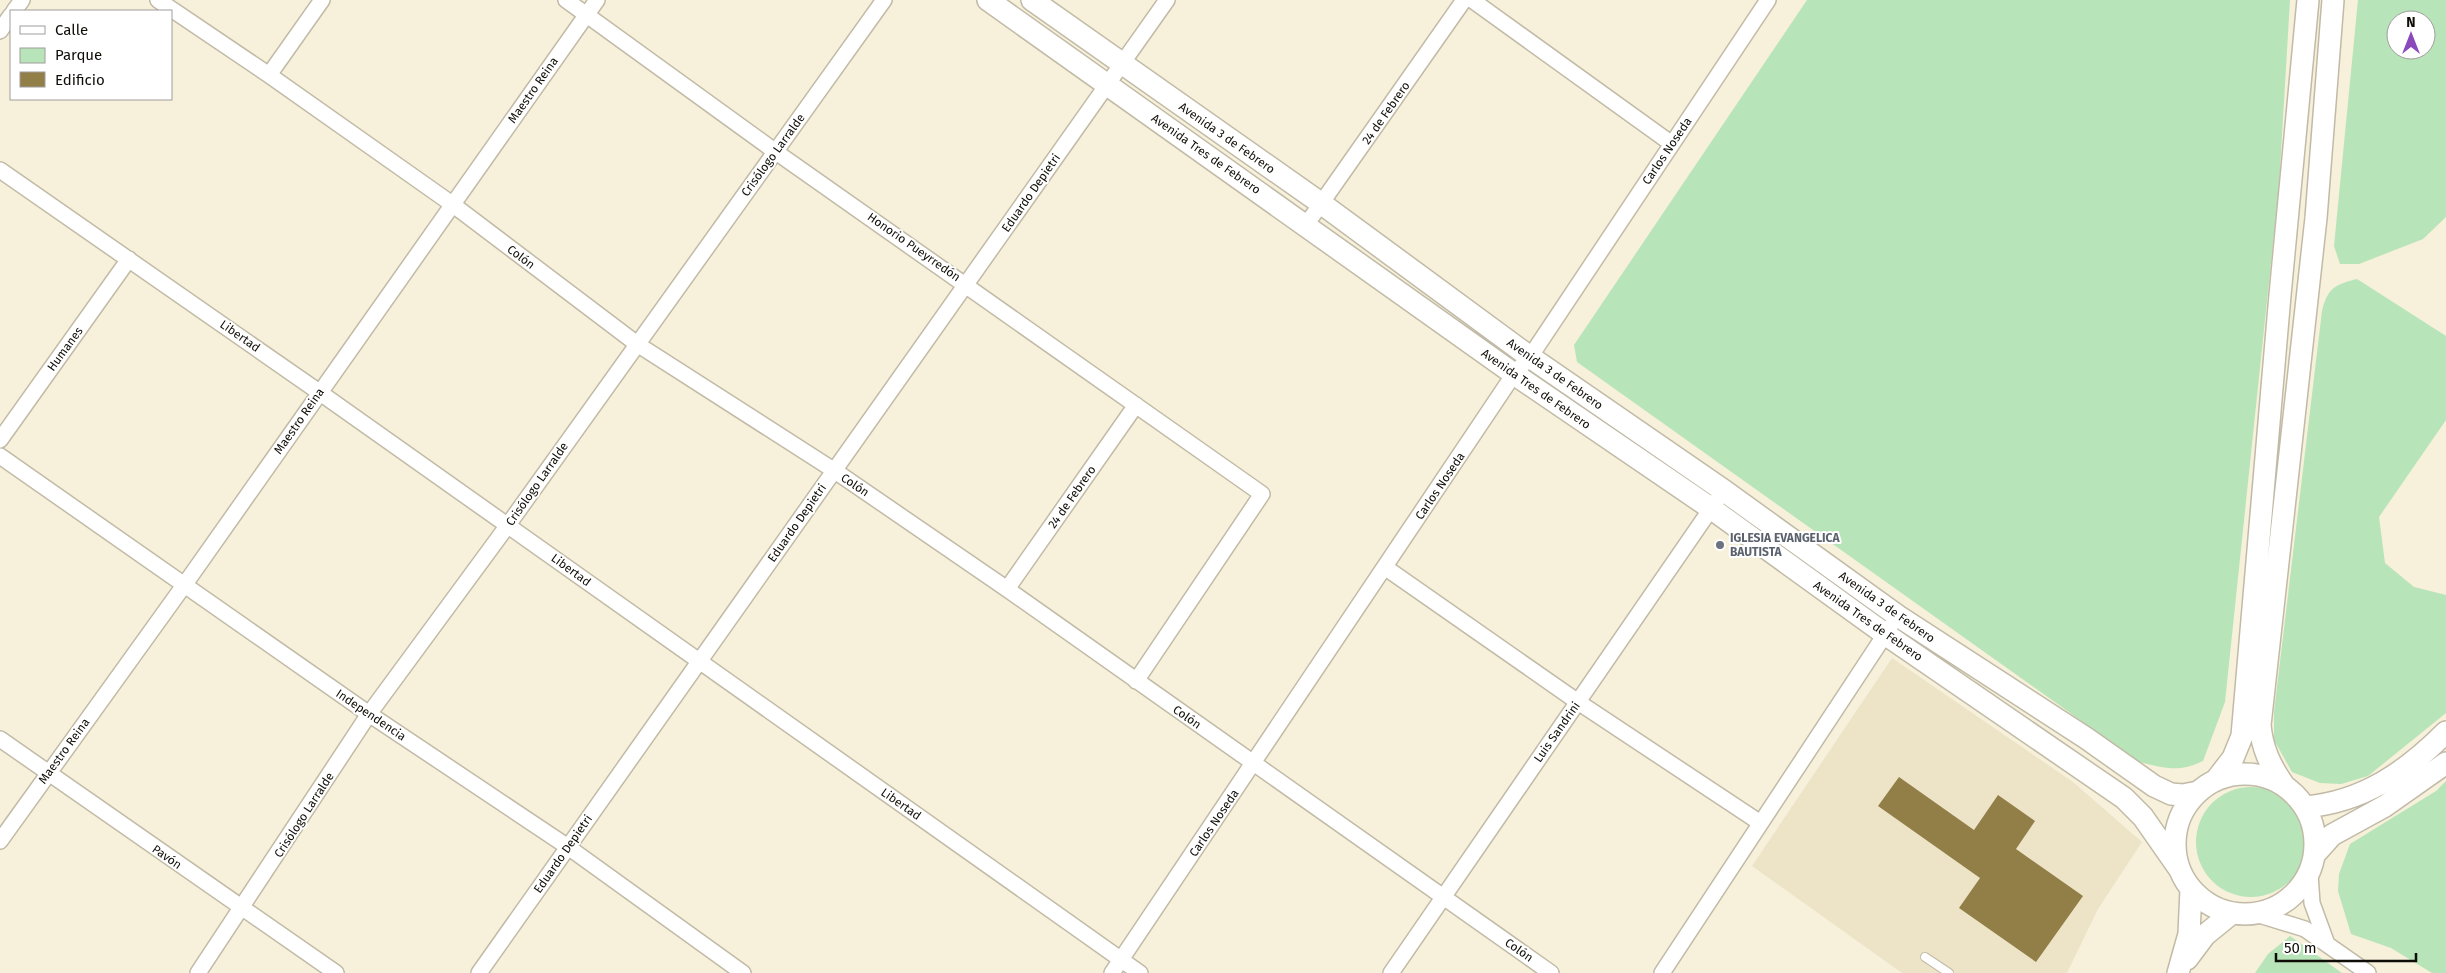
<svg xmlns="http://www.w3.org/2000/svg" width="2446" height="973" viewBox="0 0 2446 973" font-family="'Fira Sans',sans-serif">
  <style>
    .built { fill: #ede4c8 }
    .green { fill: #b7e4b8; fill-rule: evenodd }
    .building { fill: #927f48 }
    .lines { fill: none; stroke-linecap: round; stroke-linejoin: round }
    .lane-casing { stroke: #c1baa6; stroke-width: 10 }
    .street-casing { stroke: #c1baa6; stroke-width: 18 }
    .secondary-casing { stroke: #c1baa6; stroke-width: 24 }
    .lane { stroke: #fff; stroke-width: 8 }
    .street { stroke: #fff; stroke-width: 15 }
    .secondary { stroke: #fff; stroke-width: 21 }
    .worship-dot { fill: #6b7280; stroke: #fff; stroke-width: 2 }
    .labels { text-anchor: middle; stroke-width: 4; stroke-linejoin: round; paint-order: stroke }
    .street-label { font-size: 12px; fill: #0f0d07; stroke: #fff }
    .worship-label { font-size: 12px; font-weight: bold; fill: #5b616d; stroke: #fff; text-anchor: start }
  </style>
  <rect width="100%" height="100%" fill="#f7f0db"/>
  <path class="built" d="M 1892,658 L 2073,782 L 2142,842 L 2098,909 L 2067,973 L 1902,973 L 1752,866 Z"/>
  <path class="green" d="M 1807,0 L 2290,0 L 2279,186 L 2225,702 L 2203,761 C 2178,773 2166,768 2139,762 L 1577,362 L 1574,345 Z
    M 2358,0 L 2446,0 L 2446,217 L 2423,239 L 2359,264 L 2340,264 L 2334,246 ZM 2396,20 L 2426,20 L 2426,50 L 2396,50 Z
    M 2357,279 L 2446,336 L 2446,420 L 2379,517 L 2385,563 L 2414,587 L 2446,595 L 2446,713 L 2368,776 L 2341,784 L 2320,783 L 2292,772 L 2274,740 L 2274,712 L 2322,311 C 2328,287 2335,285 2357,279 Z
    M 2446,781 L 2446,973 L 2432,973 L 2391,948 L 2351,934 L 2338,891 L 2339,874 L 2350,844 L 2436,791 Z
    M2196 842a55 55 0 1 1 110 0a55 55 0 1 1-110 0Z
    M 2290,936 L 2342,973 L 2255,973 L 2268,954 Z"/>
  <path class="building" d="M 1899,777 L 1974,830 L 1998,795 L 2035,821 L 2016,849 L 2083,896 L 2036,962 L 1959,908 L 1980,878 L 1878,806 Z"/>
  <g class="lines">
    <g class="lane-casing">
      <path id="lane" d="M 1925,957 L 1949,973"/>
    </g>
    <g class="street-casing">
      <path id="street" d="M 158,0 L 269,75 L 452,204 L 637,344 L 835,471 L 1007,589 L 1551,973
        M 566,0 L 776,152 L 1262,494 L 1136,681
        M 1472,0 L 1672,144
        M 14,11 L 22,0
        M 0,31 L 11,15
        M 269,75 L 322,0
        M 0,170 L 319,392 L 1140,973
        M 1306,225 L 1464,0
        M 0,440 L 129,259
        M 0,456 L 369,714 L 568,847 L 743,973
        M 1386,568 L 1578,702 L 1759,822
        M 1007,589 L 1136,405
        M 0,739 L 336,973
        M 0,841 L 185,584 L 597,0
        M 2310,874 L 2312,903 L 2327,944
        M 2256,914 L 2305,929 L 2368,973
        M 198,973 L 369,714 L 508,525 L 884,0
        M 479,973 L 1167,0
        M 1112,973 L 1514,374 L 1530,357 L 1768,0
        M 1391,973 L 1717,500
        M 1662,973 L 1890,627"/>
    </g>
    <g class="secondary-casing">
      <path id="secondary" d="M 988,0 L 1514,374 L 1712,509 L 1885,634 L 2124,798 L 2143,817 L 2180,870
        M 1032,0 L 1322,204 L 1530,357 L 1723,490 L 1898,616 L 2086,738 L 2154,786 L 2171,794 L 2183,795 L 2198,792
        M2175 844a70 70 0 1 1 140 0a70 70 0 1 1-140 0Z
        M 2216,780 L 2233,758 L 2242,736 L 2280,295 L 2308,0
        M 2283,784 C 2270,765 2262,748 2260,725 L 2316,218 L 2333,0
        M 2305,807 C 2363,802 2406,772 2446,732
        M 2315,854 L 2332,835 L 2385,806 L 2446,763
        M 2187,959 L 2205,935 L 2232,913
        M 2178,973 L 2189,934 L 2191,889"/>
    </g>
    <use href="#lane" class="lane"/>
    <use href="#street" class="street"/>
    <use href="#secondary" class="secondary"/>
  </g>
  <circle class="worship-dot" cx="1720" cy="545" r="5"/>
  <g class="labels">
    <g class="street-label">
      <text transform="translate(533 90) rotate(-55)" y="4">Maestro Reina</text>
      <text transform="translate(1386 113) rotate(-55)" y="4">24 de Febrero</text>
      <text transform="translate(1227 138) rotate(35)" y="4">Avenida 3 de Febrero</text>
      <text transform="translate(1667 151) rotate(-56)" y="4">Carlos Noseda</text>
      <text transform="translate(1206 154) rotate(35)" y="4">Avenida Tres de Febrero</text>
      <text transform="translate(773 155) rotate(-54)" y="4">Crisólogo Larralde</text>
      <text transform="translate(1031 193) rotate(-55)" y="4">Eduardo Depietri</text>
      <text transform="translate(914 247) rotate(35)" y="4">Honorio Pueyrredón</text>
      <text transform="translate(521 257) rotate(37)" y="4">Colón</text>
      <text transform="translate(240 336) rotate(35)" y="4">Libertad</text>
      <text transform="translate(65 349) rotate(-54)" y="4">Humanes</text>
      <text transform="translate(1555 374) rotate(35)" y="4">Avenida 3 de Febrero</text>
      <text transform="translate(1536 389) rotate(35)" y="4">Avenida Tres de Febrero</text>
      <text transform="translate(299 421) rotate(-55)" y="4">Maestro Reina</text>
      <text transform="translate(537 484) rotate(-55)" y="4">Crisólogo Larralde</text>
      <text transform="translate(855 485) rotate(34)" y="4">Colón</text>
      <text transform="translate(1440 486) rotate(-56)" y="4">Carlos Noseda</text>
      <text transform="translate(1072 497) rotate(-55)" y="4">24 de Febrero</text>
      <text transform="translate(797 523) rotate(-55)" y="4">Eduardo Depietri</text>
      <text transform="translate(571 570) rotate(36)" y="4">Libertad</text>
      <text transform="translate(1887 607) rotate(35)" y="4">Avenida 3 de Febrero</text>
      <text transform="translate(1868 621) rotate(35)" y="4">Avenida Tres de Febrero</text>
      <text transform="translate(371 715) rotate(34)" y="4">Independencia</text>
      <text transform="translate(1187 717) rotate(35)" y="4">Colón</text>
      <text transform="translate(1557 732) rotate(-55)" y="4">Luis Sandrini</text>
      <text transform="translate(64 751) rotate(-54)" y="4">Maestro Reina</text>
      <text transform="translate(901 804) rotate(35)" y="4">Libertad</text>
      <text transform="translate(304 815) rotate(-57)" y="4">Crisólogo Larralde</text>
      <text transform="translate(1214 823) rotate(-56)" y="4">Carlos Noseda</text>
      <text transform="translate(563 854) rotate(-55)" y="4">Eduardo Depietri</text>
      <text transform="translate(167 857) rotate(35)" y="4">Pavón</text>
      <text transform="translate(1519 950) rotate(35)" y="4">Colón</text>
    </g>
    <g class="worship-label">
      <text x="1730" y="542">IGLESIA EVANGELICA<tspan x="1730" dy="14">BAUTISTA</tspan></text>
    </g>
  </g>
  <rect x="10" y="10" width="162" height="90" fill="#ffffff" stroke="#9f9e9c"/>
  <rect x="20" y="26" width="25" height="8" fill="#ffffff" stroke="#9f9e9c"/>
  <text x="55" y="35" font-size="15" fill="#0f0d07">Calle</text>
  <rect x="20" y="48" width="25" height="15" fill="#b7e4b8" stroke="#9f9e9c"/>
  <text x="55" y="60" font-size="15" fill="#0f0d07">Parque</text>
  <rect x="20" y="72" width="25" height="15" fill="#927f48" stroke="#9f9e9c"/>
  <text x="55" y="85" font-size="15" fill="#0f0d07">Edificio</text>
  <g transform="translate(2411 35)"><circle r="24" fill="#ffffff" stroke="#9f9e9c"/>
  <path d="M0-4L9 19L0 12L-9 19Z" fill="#8a48bd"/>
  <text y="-8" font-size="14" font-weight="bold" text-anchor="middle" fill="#0f0d07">N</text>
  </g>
  <path d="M2276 953v8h140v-8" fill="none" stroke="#0f0d07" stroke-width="2.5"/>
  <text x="2284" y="953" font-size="15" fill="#0f0d07" stroke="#ffffff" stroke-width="4" paint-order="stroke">50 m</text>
</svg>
